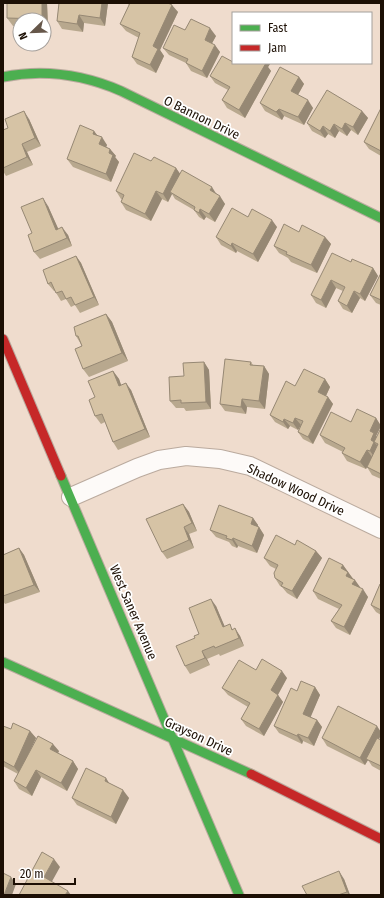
<svg xmlns="http://www.w3.org/2000/svg" width="384" height="898" viewBox="0 0 384 898" font-family="'Fira Sans Condensed',sans-serif">
  <style>
    .lines { fill: none; stroke-linecap: round; stroke-linejoin: round }
    .street-casing { stroke: #baaa9e; stroke-width: 20 }
    .fast-casing { stroke: #baaa9e; stroke-width: 11 }
    .jam-casing { stroke: #baaa9e; stroke-width: 11 }
    .street { stroke: #fdfaf8; stroke-width: 18 }
    .fast { stroke: #4caf50; stroke-width: 9 }
    .jam { stroke: #c62828; stroke-width: 9 }
    .wall { fill: #b8a88e }
    .shaded-wall { fill: #968874 }
    .building { fill: #d6c3a5; stroke: #968874 }
    .labels { text-anchor: middle; stroke-width: 3.5; stroke-linejoin: round; paint-order: stroke }
    .street-label { font-size: 13px; fill: #1c0f04; stroke: #fff }
  </style>
  <rect width="100%" height="100%" fill="#efdccd"/>
  <g class="lines">
    <g class="street-casing">
      <path id="street" d="M 71,497 L 137,468 L 159,460 L 186,456 L 220,459 L 250,466 L 381,529"/>
    </g>
    <g class="fast-casing">
      <path id="fast" d="M 3,77 C 43,69 84,75 121,91 L 381,218
        M 61,476 L 239,895
        M 3,662 L 251,774"/>
    </g>
    <g class="jam-casing">
      <path id="jam" d="M 3,339 L 61,476
        M 251,774 L 381,839"/>
    </g>
    <use href="#street" class="street"/>
    <use href="#fast" class="fast"/>
    <use href="#jam" class="jam"/>
  </g>
  <path class="wall" d="M 47,3 L 48,27 L 44,27 L 44,20 L 20,20 L 20,26 L 13,26 L 7,18 Z
    M 59,3 L 108,3 L 105,26 L 84,23 L 83,32 L 62,29 L 57,21 Z
    M 127,3 L 168,3 L 178,12 L 160,50 L 164,56 L 156,73 L 137,64 L 132,57 L 139,38 L 126,31 L 120,24 L 129,5 Z
    M 185,30 L 216,36 L 212,43 L 220,52 L 207,78 L 191,71 L 186,63 L 169,55 L 163,48 Z
    M 233,62 L 270,64 L 268,67 L 271,71 L 245,118 L 227,108 L 222,100 L 228,90 L 215,83 L 210,76 Z
    M 299,77 L 304,84 L 298,95 L 313,108 L 304,125 L 284,116 L 282,120 L 265,111 L 260,103 Z
    M 381,108 L 381,156 L 369,149 L 364,142 Z
    M 362,111 L 368,118 L 358,135 L 351,130 L 347,136 L 339,131 L 335,138 L 328,134 L 325,138 L 312,131 L 307,123 Z
    M 29,119 L 41,146 L 27,152 L 33,165 L 6,176 L 3,171 L 3,130 Z
    M 94,131 L 98,136 L 107,145 L 106,147 L 110,149 L 116,156 L 115,157 L 119,162 L 111,182 L 73,167 L 67,159 Z
    M 151,161 L 176,168 L 180,174 L 217,194 L 225,204 L 215,222 L 206,217 L 204,220 L 199,217 L 194,210 L 175,199 L 172,194 L 168,202 L 162,199 L 151,221 L 126,210 L 121,202 L 122,199 L 121,199 L 116,191 Z
    M 48,206 L 58,229 L 68,235 L 72,246 L 40,259 L 34,252 L 32,233 Z
    M 248,217 L 277,227 L 258,262 L 237,251 L 236,253 L 221,245 L 216,237 Z
    M 299,232 L 325,237 L 331,244 L 317,273 L 291,262 L 288,258 L 279,253 L 274,246 Z
    M 76,256 L 81,263 L 99,305 L 80,313 L 75,305 L 71,307 L 66,299 L 61,301 L 55,291 L 54,291 L 48,284 Z
    M 351,262 L 373,268 L 378,276 L 365,301 L 360,298 L 352,313 L 343,309 L 338,301 L 343,291 L 336,288 L 326,308 L 316,303 L 311,295 Z
    M 381,273 L 381,305 L 376,303 L 370,295 Z
    M 106,314 L 112,322 L 128,361 L 89,377 L 83,369 L 82,346 L 76,336 Z
    M 204,362 L 209,370 L 211,409 L 186,411 L 184,408 L 176,408 L 170,401 L 184,376 Z
    M 251,362 L 253,365 L 264,366 L 269,374 L 265,409 L 247,407 L 246,414 L 225,411 L 220,404 Z
    M 113,371 L 119,379 L 121,385 L 131,390 L 150,437 L 118,450 L 113,442 L 105,422 L 101,424 L 95,416 L 95,397 Z
    M 325,379 L 330,387 L 326,396 L 328,397 L 333,404 L 313,444 L 303,439 L 298,432 L 301,425 L 298,430 L 290,426 L 288,429 L 275,422 L 270,415 L 295,386 Z
    M 376,418 L 381,426 L 376,436 L 377,437 L 381,428 L 381,479 L 372,475 L 367,467 L 372,457 L 366,469 L 347,461 L 342,453 L 343,452 L 325,443 L 320,435 L 351,422 Z
    M 183,504 L 189,512 L 197,531 L 189,534 L 194,548 L 167,559 L 162,552 Z
    M 253,518 L 258,525 L 258,527 L 259,527 L 264,535 L 257,553 L 238,546 L 237,548 L 232,546 L 229,542 L 216,537 L 210,530 Z
    M 295,545 L 316,551 L 322,558 L 297,599 L 287,593 L 282,587 L 280,586 L 275,578 L 276,569 L 270,566 L 264,558 Z
    M 19,548 L 24,555 L 40,592 L 5,604 L 3,601 L 3,555 Z
    M 343,565 L 360,588 L 368,597 L 350,635 L 336,628 L 331,621 L 339,609 L 318,599 L 313,591 Z
    M 381,584 L 381,615 L 376,612 L 371,605 Z
    M 216,606 L 224,626 L 233,629 L 240,636 L 244,646 L 220,656 L 219,654 L 207,659 L 210,665 L 190,674 L 185,666 L 195,638 L 199,634 Z
    M 256,670 L 287,678 L 278,695 L 283,702 L 264,736 L 246,726 L 241,719 L 248,707 L 228,695 L 222,688 Z
    M 315,687 L 320,695 L 310,717 L 317,720 L 322,727 L 314,746 L 303,741 L 302,744 L 279,733 L 274,726 L 297,691 Z
    M 3,726 L 11,729 L 30,731 L 36,738 L 30,750 L 59,751 L 58,753 L 73,761 L 78,769 L 67,791 L 41,777 L 32,796 L 19,789 L 14,781 L 18,774 L 3,766 Z
    M 381,735 L 379,739 L 381,740 L 381,771 L 372,766 L 368,760 L 365,765 L 327,746 L 322,738 Z
    M 110,784 L 129,798 L 116,824 L 77,805 L 72,798 Z
    M 344,879 L 350,895 L 307,895 Z"/>
  <path class="shaded-wall" d="M 42,3 L 47,3 L 48,27 L 44,22 L 44,20 L 42,19 Z
    M 102,3 L 108,3 L 105,26 L 100,18 Z
    M 172,5 L 178,12 L 160,50 L 164,56 L 156,73 L 150,65 L 153,46 Z
    M 79,15 L 84,23 L 83,32 L 77,24 Z
    M 210,28 L 216,36 L 210,47 L 205,40 Z
    M 215,45 L 220,52 L 207,78 L 202,71 Z
    M 264,63 L 269,63 L 270,64 L 268,67 L 271,71 L 245,118 L 239,110 Z
    M 299,77 L 304,84 L 296,98 L 291,91 Z
    M 308,100 L 313,108 L 304,125 L 298,117 Z
    M 279,109 L 284,116 L 282,120 L 276,112 Z
    M 24,111 L 29,119 L 41,146 L 35,138 Z
    M 362,111 L 368,118 L 358,135 L 353,127 Z
    M 345,123 L 351,130 L 347,136 L 342,129 Z
    M 334,124 L 339,131 L 335,138 L 330,131 Z
    M 323,126 L 328,134 L 325,138 L 320,131 Z
    M 94,131 L 99,138 L 93,134 Z
    M 102,137 L 107,145 L 104,152 L 99,144 Z
    M 22,144 L 27,152 L 33,165 L 27,157 Z
    M 110,149 L 116,156 L 115,157 L 119,162 L 111,182 L 106,174 L 109,153 Z
    M 176,168 L 181,175 L 170,192 L 172,194 L 168,202 L 163,194 Z
    M 212,187 L 217,195 L 210,190 Z
    M 156,191 L 162,199 L 151,221 L 145,214 Z
    M 220,196 L 225,204 L 215,222 L 209,214 Z
    M 43,198 L 48,206 L 62,237 L 56,230 Z
    M 200,209 L 206,217 L 204,220 L 199,213 Z
    M 272,220 L 277,227 L 258,262 L 253,254 Z
    M 62,227 L 68,235 L 72,246 L 67,238 Z
    M 325,237 L 331,244 L 317,273 L 311,265 Z
    M 232,243 L 237,251 L 236,253 L 231,246 Z
    M 76,256 L 81,263 L 99,305 L 94,297 Z
    M 373,268 L 378,276 L 365,301 L 360,294 Z
    M 331,280 L 336,288 L 326,308 L 321,300 Z
    M 354,291 L 360,298 L 352,313 L 347,306 Z
    M 106,314 L 112,322 L 128,361 L 122,353 Z
    M 204,362 L 209,370 L 211,409 L 206,402 Z
    M 264,366 L 269,374 L 265,409 L 259,401 Z
    M 113,371 L 119,379 L 124,393 L 119,386 Z
    M 325,379 L 330,387 L 324,400 L 318,392 Z
    M 126,383 L 131,390 L 150,437 L 145,429 Z
    M 328,397 L 333,404 L 313,444 L 308,437 Z
    M 242,399 L 247,407 L 246,414 L 241,407 Z
    M 295,418 L 301,425 L 298,430 L 293,423 Z
    M 376,418 L 381,426 L 376,436 L 379,440 L 374,442 L 377,445 L 375,458 L 370,451 L 371,440 L 370,431 Z
    M 284,419 L 290,426 L 288,429 L 283,422 Z
    M 367,450 L 372,457 L 366,469 L 360,462 Z
    M 183,504 L 189,512 L 197,531 L 192,523 Z
    M 253,518 L 258,525 L 256,532 L 251,524 Z
    M 184,527 L 189,534 L 194,548 L 189,540 Z
    M 259,527 L 264,535 L 257,553 L 252,546 Z
    M 233,538 L 238,546 L 237,548 L 232,540 Z
    M 19,548 L 24,555 L 40,592 L 34,585 Z
    M 316,551 L 322,558 L 297,599 L 292,591 Z
    M 343,565 L 353,579 L 351,583 L 341,568 Z
    M 355,580 L 360,587 L 358,592 L 352,584 Z
    M 363,589 L 368,597 L 350,635 L 344,627 Z
    M 211,599 L 216,606 L 228,634 L 223,627 Z
    M 235,628 L 240,636 L 244,646 L 239,638 Z
    M 202,651 L 207,659 L 210,665 L 205,658 Z
    M 282,671 L 287,678 L 276,698 L 271,690 Z
    M 315,687 L 320,695 L 309,721 L 303,714 Z
    M 278,695 L 283,702 L 264,736 L 259,729 Z
    M 317,720 L 322,727 L 314,746 L 308,738 Z
    M 377,726 L 381,732 L 381,735 L 368,760 L 366,759 L 368,760 L 365,765 L 360,758 Z
    M 30,731 L 36,738 L 20,774 L 14,767 Z
    M 298,734 L 303,741 L 302,744 L 297,736 Z
    M 53,744 L 59,751 L 56,757 L 50,749 Z
    M 73,761 L 78,769 L 67,791 L 61,783 Z
    M 36,770 L 41,777 L 32,796 L 26,788 Z
    M 106,778 L 111,786 L 105,781 Z
    M 123,790 L 129,798 L 116,824 L 111,817 Z
    M 54,859 L 60,867 L 50,885 L 44,877 Z
    M 339,871 L 344,879 L 350,895 L 349,895 L 347,892 Z
    M 11,877 L 16,884 L 12,895 L 4,895 Z
    M 68,891 L 71,895 L 65,895 Z"/>
  <path class="building" d="M 7,3 L 42,3 L 42,19 L 7,18 Z
    M 59,3 L 102,3 L 100,18 L 79,15 L 77,24 L 57,21 Z
    M 130,3 L 168,3 L 172,5 L 153,46 L 158,49 L 150,65 L 132,57 L 140,33 L 120,24 Z
    M 191,19 L 210,28 L 205,40 L 215,45 L 202,71 L 186,63 L 188,59 L 163,48 L 174,25 L 185,30 Z
    M 222,56 L 233,62 L 233,63 L 266,63 L 239,110 L 222,100 L 230,87 L 210,76 Z
    M 280,67 L 299,77 L 291,91 L 308,100 L 298,117 L 279,109 L 276,112 L 260,103 Z
    M 327,90 L 362,111 L 353,127 L 345,123 L 342,129 L 334,124 L 330,131 L 323,126 L 320,131 L 307,123 Z
    M 381,108 L 381,151 L 364,142 Z
    M 24,111 L 35,138 L 22,144 L 27,157 L 3,168 L 3,130 L 8,128 L 5,119 Z
    M 80,125 L 94,131 L 93,134 L 102,137 L 99,144 L 110,149 L 109,153 L 113,155 L 106,174 L 67,159 Z
    M 134,153 L 151,161 L 154,157 L 176,168 L 163,194 L 156,191 L 145,214 L 121,202 L 124,195 L 116,191 Z
    M 182,170 L 212,187 L 210,190 L 220,196 L 209,214 L 200,209 L 199,213 L 194,210 L 195,207 L 170,192 Z
    M 43,198 L 56,230 L 62,227 L 67,238 L 34,252 L 28,235 L 32,233 L 21,207 Z
    M 232,208 L 248,217 L 252,209 L 272,220 L 253,254 L 232,243 L 231,246 L 216,237 Z
    M 284,224 L 299,232 L 302,225 L 325,237 L 311,265 L 286,254 L 287,252 L 274,246 Z
    M 332,253 L 351,262 L 352,259 L 373,268 L 360,294 L 354,291 L 347,306 L 338,301 L 345,287 L 331,280 L 321,300 L 311,295 Z
    M 76,256 L 94,297 L 75,305 L 71,297 L 66,299 L 62,291 L 56,293 L 51,282 L 48,284 L 43,270 Z
    M 381,273 L 381,300 L 370,295 Z
    M 106,314 L 122,353 L 83,369 L 75,349 L 82,346 L 78,336 L 76,336 L 74,327 Z
    M 225,359 L 251,362 L 250,365 L 264,366 L 259,401 L 242,399 L 241,407 L 220,404 Z
    M 204,362 L 206,402 L 181,403 L 181,400 L 170,401 L 169,377 L 184,376 L 183,363 Z
    M 304,369 L 325,379 L 318,392 L 328,397 L 308,437 L 298,432 L 303,421 L 295,418 L 293,423 L 284,419 L 283,422 L 270,415 L 286,381 L 295,386 Z
    M 113,371 L 119,386 L 126,383 L 145,429 L 113,442 L 102,414 L 95,416 L 89,400 L 95,397 L 88,381 Z
    M 357,409 L 376,418 L 370,431 L 374,433 L 371,440 L 374,442 L 370,451 L 367,450 L 360,462 L 342,453 L 345,448 L 320,435 L 331,412 L 351,422 Z
    M 381,428 L 381,474 L 367,467 L 378,444 L 374,442 Z
    M 183,504 L 192,523 L 184,527 L 189,540 L 162,552 L 146,519 Z
    M 219,505 L 253,518 L 251,524 L 259,527 L 252,546 L 233,538 L 232,540 L 226,538 L 227,536 L 210,530 Z
    M 276,535 L 295,545 L 297,540 L 316,551 L 292,591 L 281,586 L 283,583 L 275,578 L 274,573 L 278,565 L 264,558 Z
    M 19,548 L 34,585 L 3,596 L 3,555 Z
    M 329,558 L 343,565 L 341,568 L 348,572 L 346,576 L 355,580 L 352,584 L 363,589 L 344,627 L 331,621 L 342,605 L 313,591 Z
    M 380,584 L 381,584 L 381,610 L 371,605 Z
    M 211,599 L 223,627 L 230,624 L 232,630 L 235,628 L 239,638 L 215,648 L 214,646 L 202,651 L 205,658 L 185,666 L 176,646 L 195,638 L 194,636 L 199,634 L 189,608 Z
    M 262,659 L 282,671 L 271,690 L 278,695 L 259,729 L 241,719 L 250,703 L 222,688 L 239,660 L 256,670 Z
    M 301,681 L 315,687 L 303,714 L 317,720 L 308,738 L 298,734 L 297,736 L 274,726 L 291,688 L 297,691 Z
    M 338,706 L 377,726 L 360,758 L 322,738 Z
    M 13,723 L 30,731 L 14,767 L 3,761 L 3,726 L 11,729 Z
    M 38,736 L 53,744 L 50,749 L 73,761 L 61,783 L 36,770 L 26,788 L 14,781 Z
    M 377,738 L 381,740 L 381,766 L 366,759 Z
    M 86,768 L 106,778 L 105,781 L 123,790 L 111,817 L 72,798 Z
    M 42,852 L 54,859 L 44,877 L 68,891 L 65,895 L 19,895 Z
    M 339,871 L 347,892 L 338,895 L 307,895 L 302,886 Z
    M 3,873 L 11,877 L 4,895 L 3,895 Z"/>
  <g class="labels">
    <g class="street-label">
      <text transform="translate(202 117) rotate(26)" y="5">O Bannon Drive</text>
      <text transform="translate(296 489) rotate(25)" y="5">Shadow Wood Drive</text>
      <text transform="translate(134 612) rotate(67)" y="5">West Saner Avenue</text>
      <text transform="translate(199 736) rotate(25)" y="5">Grayson Drive</text>
    </g>
  </g>
  <rect width="384" height="898" fill="none" stroke="#1c0f04" stroke-width="8"/>
  <rect x="232" y="12" width="140" height="52" fill="#ffffff" stroke="#a49f9b"/>
  <rect x="240" y="25" width="20" height="6" fill="#4caf50" stroke="#a49f9b"/>
  <text x="268" y="32" font-size="12" fill="#1c0f04">Fast</text>
  <rect x="240" y="45" width="20" height="6" fill="#c62828" stroke="#a49f9b"/>
  <text x="268" y="52" font-size="12" fill="#1c0f04">Jam</text>
  <g transform="translate(32 32) rotate(247)"><circle r="19" fill="#ffffff" stroke="#a49f9b"/>
  <path d="M0-3L7 15L0 10L-7 15Z" fill="#66574a"/>
  <text y="-6" font-size="11" font-weight="bold" text-anchor="middle" fill="#1c0f04">N</text>
  </g>
  <path d="M14 878v6h61v-6" fill="none" stroke="#1c0f04" stroke-width="2"/>
  <text x="20" y="878" font-size="12" fill="#1c0f04" stroke="#ffffff" stroke-width="3" paint-order="stroke">20 m</text>
</svg>
